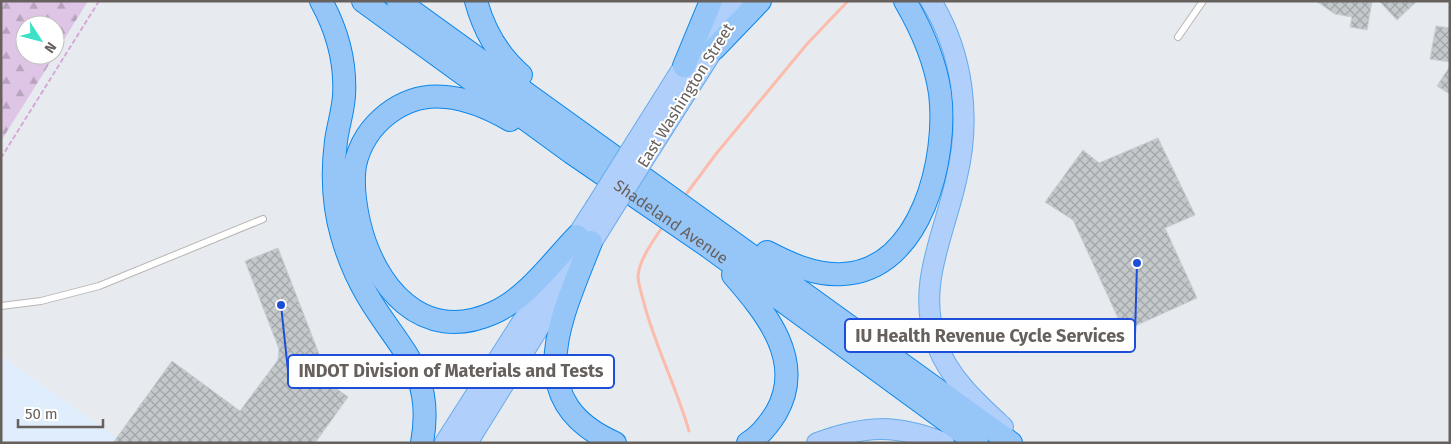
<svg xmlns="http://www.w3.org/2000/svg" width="1451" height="444" viewBox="0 0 1451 444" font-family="'Fira Sans',sans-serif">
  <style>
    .commercial { fill: #e0edfc }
    .forest { fill: url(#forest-firs) }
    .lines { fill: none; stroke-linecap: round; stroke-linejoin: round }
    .stream { stroke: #fbbcac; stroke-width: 3 }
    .building { fill: url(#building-cross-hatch); stroke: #c6ced4 }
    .lane-casing { stroke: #b9b5b2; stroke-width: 8 }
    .primary-casing { stroke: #65abeb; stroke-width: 22 }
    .highway-casing { stroke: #0c87eb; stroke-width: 24 }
    .path { stroke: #d7a9d6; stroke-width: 2; stroke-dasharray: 5 2.5; stroke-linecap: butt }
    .lane { stroke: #fff; stroke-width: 6 }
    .primary { stroke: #b1cffb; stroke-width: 20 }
    .highway { stroke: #96c6f8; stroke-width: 22 }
    .primary-bridge-casing { stroke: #65abeb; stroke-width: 22; stroke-linecap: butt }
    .primary-bridge { stroke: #b1cffb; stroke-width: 20 }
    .labels { text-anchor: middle; stroke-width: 4; stroke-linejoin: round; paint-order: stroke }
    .street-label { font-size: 16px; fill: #67615e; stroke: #fff }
    .leader { fill: none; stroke: #1d4ed8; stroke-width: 2 }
    .callout-dot { fill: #1d4ed8; stroke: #fff; stroke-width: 2 }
    .callout { fill: #fff; stroke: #1d4ed8; stroke-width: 2 }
    .callout-label { font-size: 18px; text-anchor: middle; font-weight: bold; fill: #67615e }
  </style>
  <defs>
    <pattern id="forest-firs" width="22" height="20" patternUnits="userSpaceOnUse" patternTransform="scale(1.25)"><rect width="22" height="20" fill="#dec5e6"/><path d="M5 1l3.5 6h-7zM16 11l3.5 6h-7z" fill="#b8a3be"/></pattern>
    <pattern id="building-cross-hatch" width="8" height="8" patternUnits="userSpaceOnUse" patternTransform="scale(1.25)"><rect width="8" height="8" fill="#c3c8cb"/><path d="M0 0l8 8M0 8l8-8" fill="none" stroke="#a2a6a8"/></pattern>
  </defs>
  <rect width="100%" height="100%" fill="#e7ebf0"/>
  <path class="commercial" d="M 1,355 L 123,443 L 1,443 Z"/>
  <path class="forest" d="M 1,1 L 88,1 L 55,54 L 55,25 L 25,25 L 25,55 L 55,55 L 1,141 Z"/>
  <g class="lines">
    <path class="stream" d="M 687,193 L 716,154 L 807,44 L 848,1
      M 661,229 C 653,241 638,262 638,277 C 639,288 643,298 645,307 C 657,350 677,389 689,431"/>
  </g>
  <path class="building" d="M 1316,1 L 1372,1 L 1367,30 L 1350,27 L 1352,17 L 1335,14 Z
    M 1379,1 L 1417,1 L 1397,20 Z
    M 1436,26 L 1450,28 L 1450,62 L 1430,59 Z
    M 1450,66 L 1450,94 L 1437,86 Z
    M 1158,138 L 1195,215 L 1165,228 L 1197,298 L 1124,331 L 1073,220 L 1045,202 L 1083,150 L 1099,163 Z
    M 278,248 L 328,377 L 326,381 L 348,397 L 315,443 L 113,443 L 172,361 L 240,411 L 278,360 L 279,349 L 245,261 Z"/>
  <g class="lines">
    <g class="lane-casing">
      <path id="lane" d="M 1178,37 L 1203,1
        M 1,306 L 41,301 L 99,286 L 263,219"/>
    </g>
    <g class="primary-casing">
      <path id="primary" d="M 931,1 C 963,53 971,117 957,176 C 945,234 915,286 937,345 C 950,379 977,403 1003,427
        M 638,139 L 725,1
        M 652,146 L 744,1
        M 445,443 L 595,208
        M 467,443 L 608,216
        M 817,443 C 865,425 896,424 944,443"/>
    </g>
    <g class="highway-casing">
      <g id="highway">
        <path d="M 321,1 C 337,30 346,63 344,96 C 343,111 338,126 336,141 C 332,172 333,205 342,236 C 348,257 356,276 367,295 C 399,350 435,371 422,443"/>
        <path id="s1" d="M 363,1 L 572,153 L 709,247 L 977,443"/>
        <path d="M 398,1 L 1011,443"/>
        <path d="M 476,1 C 484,31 498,55 521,75"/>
        <path d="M 714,49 L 760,1"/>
        <path d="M 684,66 L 711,1"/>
        <path d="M 510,120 C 491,109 468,99 446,97 C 403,92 364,124 355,165 C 352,184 355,204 359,222 C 374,286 422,345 493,313 C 527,298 552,262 577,236"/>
        <path d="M 591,242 C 563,315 517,400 615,443"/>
        <path d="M 767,252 C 790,264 816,276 843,274 C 922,270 948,157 940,93 C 935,60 922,30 905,1"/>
        <path d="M 733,275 C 766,313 806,361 776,413 C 769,424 760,436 748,443"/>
      </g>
    </g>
    <path class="path" d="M 1,158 L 99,1"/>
    <use href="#lane" class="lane"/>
    <use href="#primary" class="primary"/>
    <use href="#highway" class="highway"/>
    <g class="primary-bridge-casing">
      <path id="primary-bridge" d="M 595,208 L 638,139
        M 608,216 L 652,146"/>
    </g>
    <use href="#primary-bridge" class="primary-bridge"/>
  </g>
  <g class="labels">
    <g class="street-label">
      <text transform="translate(685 95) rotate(-58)" y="6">East Washington Street</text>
      <text dy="6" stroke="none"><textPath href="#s1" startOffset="379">Shadeland Avenue</textPath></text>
    </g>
  </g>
  <path class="leader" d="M1137 263L1135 335M281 305L288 371"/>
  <g class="callout-dot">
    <circle cx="1137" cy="263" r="5"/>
    <circle cx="281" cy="305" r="5"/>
  </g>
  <g class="callout">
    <rect x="845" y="319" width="290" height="33" rx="5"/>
    <rect x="288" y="355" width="326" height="33" rx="5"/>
  </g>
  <g class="callout-label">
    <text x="990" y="342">IU Health Revenue Cycle Services</text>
    <text x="451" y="377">INDOT Division of Materials and Tests</text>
  </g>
  <rect width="1451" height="444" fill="none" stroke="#67615e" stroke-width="5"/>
  <g transform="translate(40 40) rotate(126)"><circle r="24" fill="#ffffff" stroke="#c2c0bf"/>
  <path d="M0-4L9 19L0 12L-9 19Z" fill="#3ce1c7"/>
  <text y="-8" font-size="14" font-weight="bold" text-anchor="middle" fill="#67615e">N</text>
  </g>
  <path d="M18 419v8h85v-8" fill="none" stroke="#67615e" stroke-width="2.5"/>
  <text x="25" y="419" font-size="15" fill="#67615e" stroke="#ffffff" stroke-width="4" paint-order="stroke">50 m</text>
</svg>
